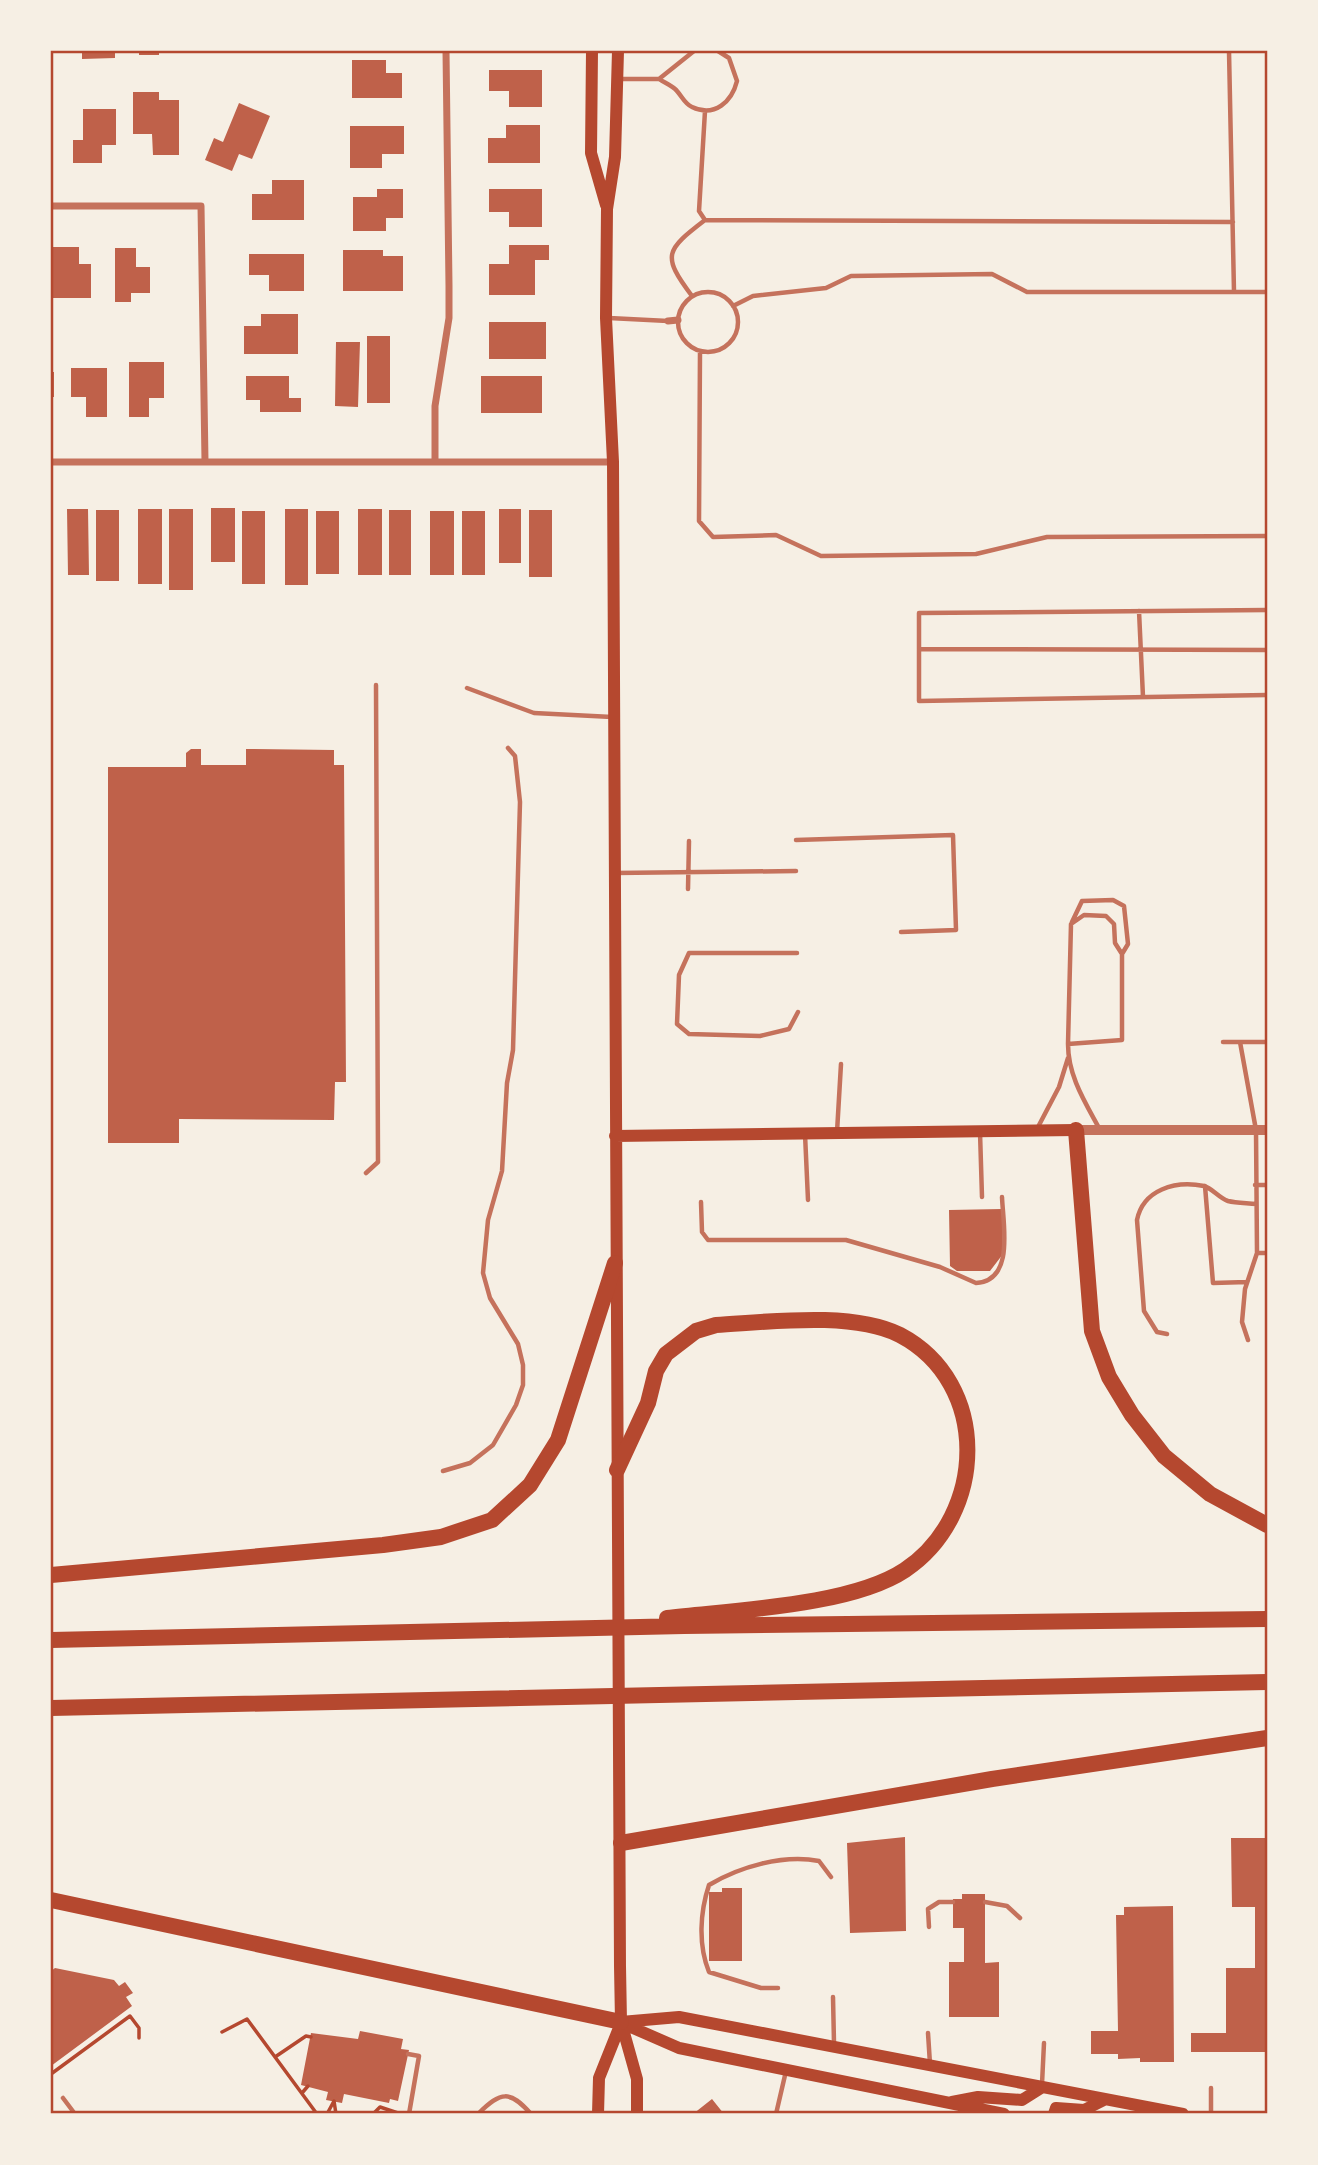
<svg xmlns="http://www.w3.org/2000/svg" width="1318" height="2165" viewBox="0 0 1318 2165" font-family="Figtree,sans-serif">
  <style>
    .building { fill: #bf614a }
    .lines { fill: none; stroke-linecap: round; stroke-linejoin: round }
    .path { stroke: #b5482f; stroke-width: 3.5 }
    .service { stroke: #c5725c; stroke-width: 4.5 }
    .minor { stroke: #c5725c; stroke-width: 7 }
    .tertiary { stroke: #c5725c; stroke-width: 10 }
    .secondary { stroke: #b5482f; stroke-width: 12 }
    .motorway { stroke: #b5482f; stroke-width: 16 }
    .neatline { fill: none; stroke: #b5482f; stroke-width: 2.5 }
  </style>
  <rect width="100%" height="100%" fill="#f6efe4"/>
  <path class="building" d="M 82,51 L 115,51 L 115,58 L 82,59 Z
    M 139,51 L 159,51 L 159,55 L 139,55 Z
    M 352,60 L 386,60 L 386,73 L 402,73 L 402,98 L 352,98 Z
    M 489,70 L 542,70 L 542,107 L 509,107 L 509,91 L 489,91 Z
    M 133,92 L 159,92 L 159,100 L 179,100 L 179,155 L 153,155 L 152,134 L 133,134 Z
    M 239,103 L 270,116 L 252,159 L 239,154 L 232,171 L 205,160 L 214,138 L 223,142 Z
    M 83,109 L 116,109 L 116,145 L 102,145 L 102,163 L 73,163 L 73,140 L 83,140 Z
    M 506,125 L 540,125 L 540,163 L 488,163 L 488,138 L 506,138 Z
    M 350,126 L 404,126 L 404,154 L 382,154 L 382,168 L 350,168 Z
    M 272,180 L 304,180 L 304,220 L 252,220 L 252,194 L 272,194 Z
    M 377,189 L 403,189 L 403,218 L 386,218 L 386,231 L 353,231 L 353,197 L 377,197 Z
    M 489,189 L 542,189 L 542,227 L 509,227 L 509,212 L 489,212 Z
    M 509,245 L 549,245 L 549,260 L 535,260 L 535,295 L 489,295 L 489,264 L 509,264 Z
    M 51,247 L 79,247 L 79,264 L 91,264 L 91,298 L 51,298 Z
    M 115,248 L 136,248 L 136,267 L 150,267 L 150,293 L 131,293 L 131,302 L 115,302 Z
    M 343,250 L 383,250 L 383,256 L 403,256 L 403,291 L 343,291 Z
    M 249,254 L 304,254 L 304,291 L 269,291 L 269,275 L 249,275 Z
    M 261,314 L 298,314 L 298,354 L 244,354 L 244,326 L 261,326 Z
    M 489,322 L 546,322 L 546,359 L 489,359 Z
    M 367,336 L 390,336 L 390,403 L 367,403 Z
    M 336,342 L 360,342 L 358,407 L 335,406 Z
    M 129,362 L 164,362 L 164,398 L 149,398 L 149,417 L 129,417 Z
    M 71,368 L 107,368 L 107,417 L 86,417 L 86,397 L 71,397 Z
    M 51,372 L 54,372 L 54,397 L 51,397 Z
    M 246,376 L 289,376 L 289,398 L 301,398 L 301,412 L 260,412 L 260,400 L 246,400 Z
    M 481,376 L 542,376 L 542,413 L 481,413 Z
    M 211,508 L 235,508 L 235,562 L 211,562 Z
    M 67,509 L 88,509 L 89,575 L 68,575 Z
    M 138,509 L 162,509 L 162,584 L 138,584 Z
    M 169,509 L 193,509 L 193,590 L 169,590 Z
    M 285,509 L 308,509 L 308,585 L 285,585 Z
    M 358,509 L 382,509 L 382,575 L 358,575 Z
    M 499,509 L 521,509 L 521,563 L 499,563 Z
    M 96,510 L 119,510 L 119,581 L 96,581 Z
    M 389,510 L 411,510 L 411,575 L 389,575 Z
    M 529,510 L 552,510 L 552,577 L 529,577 Z
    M 242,511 L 265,511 L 265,584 L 242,584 Z
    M 316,511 L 339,511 L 339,574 L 316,574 Z
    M 430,511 L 454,511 L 454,575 L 430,575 Z
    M 462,511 L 485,511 L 485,575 L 462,575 Z
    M 191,749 L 201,749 L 201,765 L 246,765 L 246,749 L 334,750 L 334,765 L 344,765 L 346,1082 L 335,1082 L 334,1120 L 179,1119 L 179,1143 L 108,1143 L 108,767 L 186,767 L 186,753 Z
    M 1002,1209 L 1003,1254 L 990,1271 L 957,1271 L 950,1266 L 949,1210 Z
    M 905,1837 L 906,1931 L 850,1933 L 847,1843 Z
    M 1231,1838 L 1267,1838 L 1267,2052 L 1191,2052 L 1191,2033 L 1226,2033 L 1226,1968 L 1255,1968 L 1255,1907 L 1232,1907 Z
    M 722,1888 L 742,1888 L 742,1961 L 709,1961 L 709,1892 L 722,1892 Z
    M 962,1894 L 985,1894 L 985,1963 L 999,1962 L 999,2017 L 949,2017 L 949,1962 L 964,1962 L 964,1928 L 953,1928 L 953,1899 L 962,1899 Z
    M 1173,1906 L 1174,2062 L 1140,2062 L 1140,2058 L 1118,2059 L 1118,2054 L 1091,2054 L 1091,2031 L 1118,2031 L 1116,1915 L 1124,1915 L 1124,1907 Z
    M 55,1968 L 114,1980 L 119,1986 L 125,1982 L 133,1993 L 126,1997 L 132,2006 L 51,2066 L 51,1971 Z
    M 360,2031 L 403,2039 L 401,2049 L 409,2050 L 398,2101 L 390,2099 L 389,2103 L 344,2094 L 342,2103 L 326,2100 L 328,2092 L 301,2085 L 311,2033 L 358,2039 Z
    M 712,2099 L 724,2114 L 693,2114 Z"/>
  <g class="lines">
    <path class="path" d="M 222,2032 L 247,2019 L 317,2114
      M 275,2057 L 306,2036 L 311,2037
      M 51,2074 L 130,2016 L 139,2028 L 139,2038
      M 302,2093 L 308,2086
      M 327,2114 L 334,2101 L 336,2114
      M 373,2114 L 380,2107 L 398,2113"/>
    <path class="service" d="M 694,51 L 659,79 C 665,83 673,86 677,91 C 683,98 685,104 692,107 C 715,118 732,101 737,81 L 729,58 L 718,51
      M 1229,51 L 1234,292
      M 619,79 L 659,79
      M 705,111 L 699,211 L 705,220
      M678 322a30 30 0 1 1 60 0a30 30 0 1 1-60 0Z
      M 692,296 C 661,255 666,250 705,220 L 1233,222
      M 733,306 L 753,296 L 826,288 L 851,276 L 992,274 L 1027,292 L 1267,292
      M 609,318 L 668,321
      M 700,351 L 699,521 L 713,537 L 776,535 L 821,556 L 976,554 L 1047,537 L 1267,536
      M 1267,610 L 919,613 L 919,701 L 1267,695
      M 1139,611 L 1143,697
      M 919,649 L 1267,650
      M 467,688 L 534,713 L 612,717
      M 796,840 L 953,835 L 956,930 L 901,932
      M 615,873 L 796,871
      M 688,889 L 689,841
      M 1072,922 L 1082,901 L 1113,900 L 1124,906 L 1128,944 L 1122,954
      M 797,953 L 689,953 L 679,975 L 677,1024 L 689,1034 L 760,1036 L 789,1029 L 798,1012
      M 1223,1042 L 1267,1042
      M 1240,1042 L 1256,1130 L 1257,1253 L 1245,1289 L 1242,1322 L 1248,1340
      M 1068,1044 L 1071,924 L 1084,915 L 1106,916 L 1114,924 L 1115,943 L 1122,954 L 1122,1040 L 1068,1044 C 1068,1076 1085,1102 1100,1130
      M 1038,1127 L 1059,1087 L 1068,1058
      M 837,1132 L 841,1064
      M 980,1132 L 982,1197
      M 805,1134 L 808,1200
      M 366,1173 L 378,1162 L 376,685
      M 1255,1185 L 1267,1185
      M 1205,1186 L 1213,1283 L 1247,1282
      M 701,1202 L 702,1232 L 708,1240 L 846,1240 L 940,1267 L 976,1283 C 1015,1281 1003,1224 1002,1197
      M 1257,1253 L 1267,1253
      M 1167,1334 L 1157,1332 L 1144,1311 L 1137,1220 C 1143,1190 1175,1180 1204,1186 C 1212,1188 1219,1198 1228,1201 C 1236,1203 1247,1203 1256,1204
      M 443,1471 L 470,1463 L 493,1445 L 516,1405 L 523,1385 L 523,1365 L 518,1344 L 490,1298 L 483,1273 L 488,1220 L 502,1171 L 507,1083 L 513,1050 L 520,802 L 515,756 L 508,748
      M 985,1902 L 1007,1906 L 1020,1918
      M 929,1927 L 928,1909 L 939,1902 L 953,1902
      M 778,1988 L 761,1988 L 709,1972 C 698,1945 700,1912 709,1885 C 739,1867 783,1854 819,1861 L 831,1877
      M 833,1997 L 834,2043
      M 928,2033 L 930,2064
      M 408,2054 L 419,2056 L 409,2114
      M 1042,2084 L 1044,2043
      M 63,2098 L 75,2114
      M 478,2114 C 501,2091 510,2090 531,2114
      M 776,2114 L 786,2071
      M 1211,2114 L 1211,2088"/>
    <path class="minor" d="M 51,206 L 201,206 L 205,461
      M 668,321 L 678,320
      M 435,460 L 435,406 L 449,318 L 449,286 L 446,51
      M 51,462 L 613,462"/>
    <path class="tertiary" d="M 1076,1130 L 1267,1130"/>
    <path class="secondary" d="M 592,51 L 591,153 L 606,205
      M 618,51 L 615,157 L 607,209 L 606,318 L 613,462 L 620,1966 L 621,2022 L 637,2079 L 637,2114
      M 615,1136 L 1076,1130
      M 621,2022 L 679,2017 L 1183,2114
      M 624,2024 L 679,2048 L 1004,2114
      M 952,2102 L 978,2097 L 1022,2100 L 1041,2088
      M 598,2114 L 599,2078 L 621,2023
      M 1054,2114 L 1056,2108 L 1084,2110 L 1104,2100"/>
    <path class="motorway" d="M 1076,1130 L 1092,1331 L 1109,1377 L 1132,1415 L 1164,1456 L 1210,1494 L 1267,1525
      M 617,1470 L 648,1403 L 656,1371 L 666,1354 L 696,1331 L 716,1325 C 769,1322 852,1311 900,1335 C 991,1383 987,1515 905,1570 C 851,1606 734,1610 667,1618
      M 51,1575 L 383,1545 L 441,1537 L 492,1520 L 530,1485 L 558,1440 L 615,1263
      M 51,1640 L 684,1626 L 1267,1619
      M 51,1708 L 1267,1682
      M 621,1843 L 992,1779 L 1267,1738
      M 51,1900 L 621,2022"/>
  </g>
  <rect width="1318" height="2165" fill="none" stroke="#f6efe4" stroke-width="105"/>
  <rect x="52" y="52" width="1214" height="2060" class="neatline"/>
</svg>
